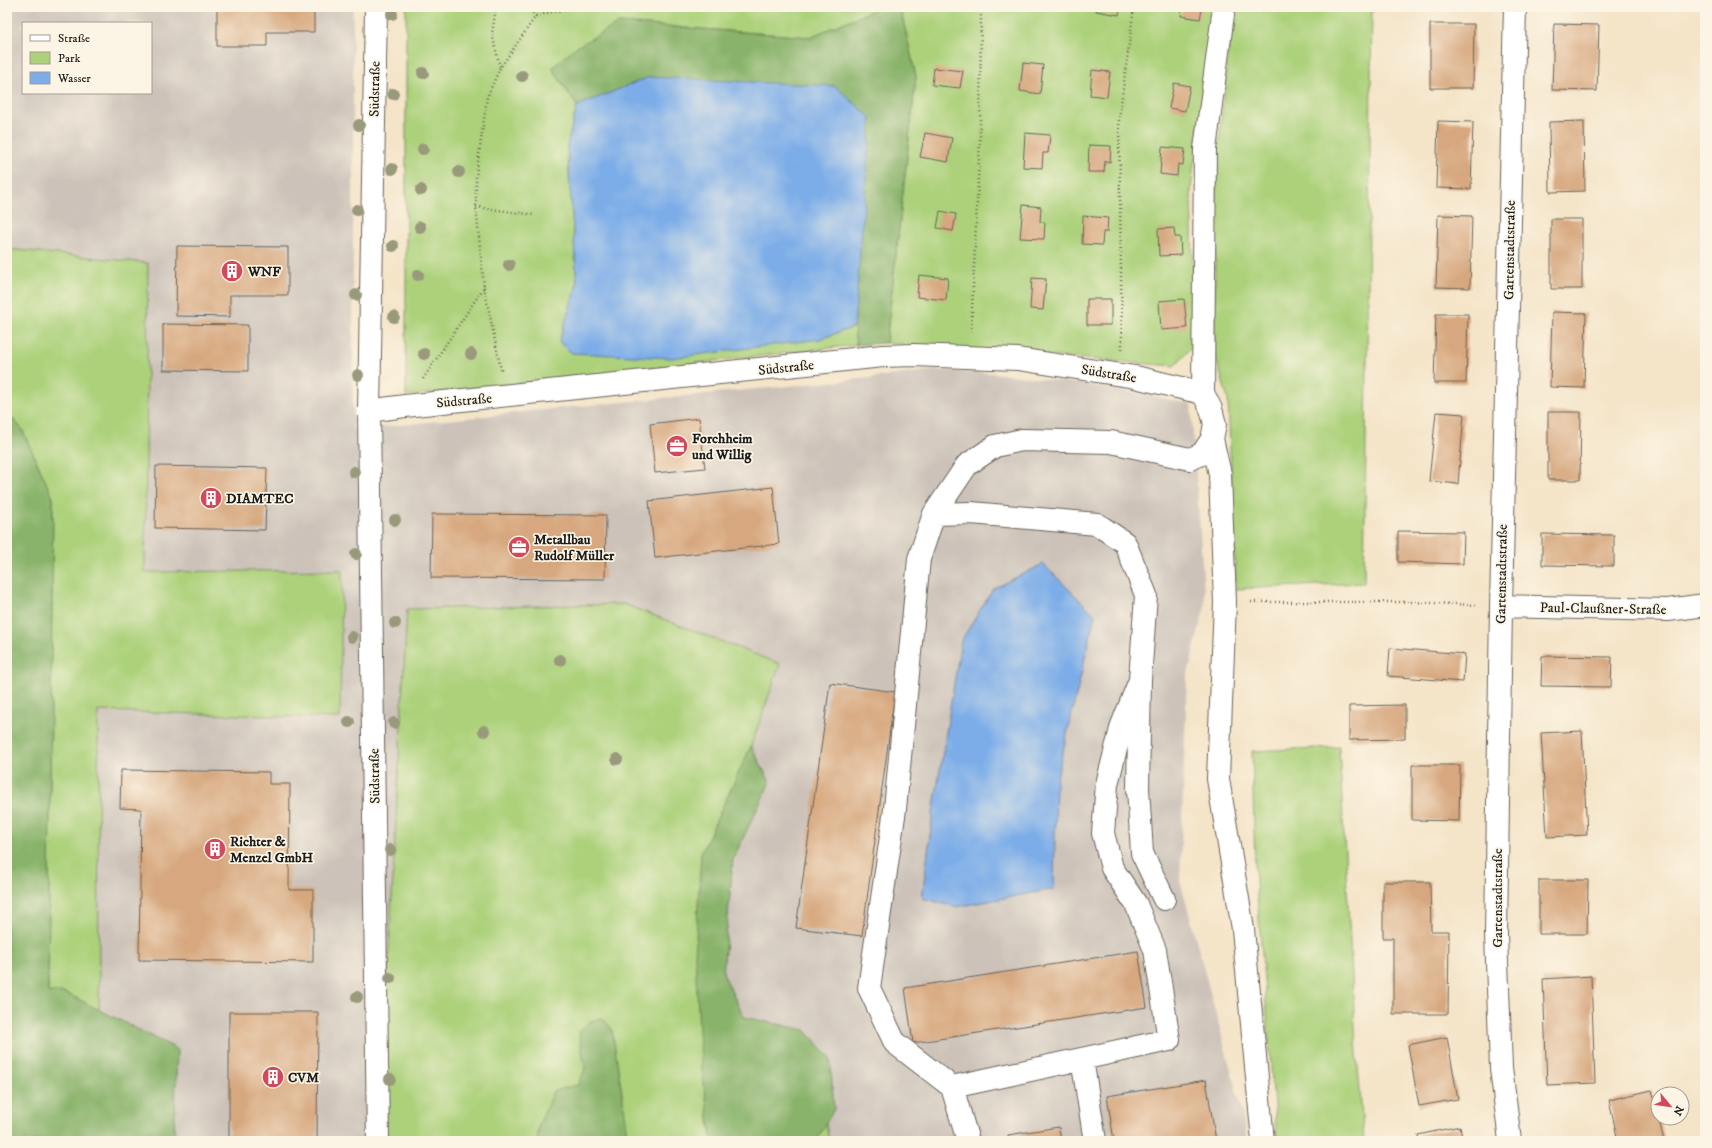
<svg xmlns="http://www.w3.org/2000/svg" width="1712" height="1148" viewBox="0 0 1712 1148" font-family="'IM FELL DW Pica',serif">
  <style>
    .industrial { fill: #ccc2b9; fill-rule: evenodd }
    .green { fill: #acd17a; stroke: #64764b }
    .forest { fill: #89b36a; stroke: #526843 }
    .water { fill: #7dade8; stroke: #4c6482 }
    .building { fill: #d7a87f }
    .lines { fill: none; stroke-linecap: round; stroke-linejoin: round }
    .minor-casing { stroke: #686258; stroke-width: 24 }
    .path { stroke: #686258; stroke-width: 2.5; stroke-dasharray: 1 3; stroke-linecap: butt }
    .minor { stroke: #fff; stroke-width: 22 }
    .tree { fill: #99997c }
    .labels { text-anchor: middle; stroke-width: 3.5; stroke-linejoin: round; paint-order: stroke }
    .street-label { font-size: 14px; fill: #1c1c1c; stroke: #fcf5e5 }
    .poi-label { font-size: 14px; font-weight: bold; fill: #1c1c1c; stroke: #fcf5e5; text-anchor: start }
  </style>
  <rect width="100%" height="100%" fill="#fcf5e5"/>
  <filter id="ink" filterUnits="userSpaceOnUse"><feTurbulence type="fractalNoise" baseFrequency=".025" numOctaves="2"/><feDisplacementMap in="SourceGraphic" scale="8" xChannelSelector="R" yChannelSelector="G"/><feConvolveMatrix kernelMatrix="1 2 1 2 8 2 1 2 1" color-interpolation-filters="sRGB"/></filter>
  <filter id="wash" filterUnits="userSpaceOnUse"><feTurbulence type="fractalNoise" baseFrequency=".012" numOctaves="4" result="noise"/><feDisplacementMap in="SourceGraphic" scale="16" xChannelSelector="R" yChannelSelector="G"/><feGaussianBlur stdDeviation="0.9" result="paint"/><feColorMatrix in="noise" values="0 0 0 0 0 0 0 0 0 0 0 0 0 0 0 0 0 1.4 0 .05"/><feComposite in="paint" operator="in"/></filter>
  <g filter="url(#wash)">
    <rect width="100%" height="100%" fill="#f4e4c8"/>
    <path class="industrial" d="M 7,7 L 353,7 L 353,430 L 551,409 L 861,379 L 936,370 L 992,373 L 1105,387 L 1191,404 L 1205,605 L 1187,677 L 1180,880 L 1243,1115 L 1247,1141 L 829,1141 L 822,1106 L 715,1059 L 729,860 L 751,746 L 780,665 L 379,1141 L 174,1141 L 177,1049 L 99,1011 L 98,711 L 340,718 L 342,570 L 145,572 L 148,263 L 7,249 ZM 23,23 L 151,23 L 151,93 L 23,93 Z"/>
    <path class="green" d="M 406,7 L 881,7 L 810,37 L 619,23 L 552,68 L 577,106 L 567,146 L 577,284 L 559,342 L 572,353 L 820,339 L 854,327 L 856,345 L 406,396 Z
      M 900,7 L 1213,7 L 1191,189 L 1195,344 L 1174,366 L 886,343 L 916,77 Z
      M 1233,7 L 1372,7 L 1364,583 L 1236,589 L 1228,400 L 1214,351 L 1216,167 Z
      M 7,249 L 148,263 L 145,572 L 342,570 L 340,718 L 98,711 L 99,1011 L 66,994 L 48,993 L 53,498 L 22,429 L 7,413 Z
      M 624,604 L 780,664 L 751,746 L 736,822 L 715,1058 L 823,1106 L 829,1141 L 379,1141 L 407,609 Z
      M 1339,747 L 1355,1029 L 1364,1141 L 1277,1141 L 1255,869 L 1252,751 Z"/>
    <path class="forest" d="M 881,7 L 900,7 L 916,77 L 886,343 L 856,345 L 854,327 L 649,77 L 577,106 L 552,68 L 573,49 L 619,23 L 810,37 Z
      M 7,413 L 22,429 L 53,498 L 48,992 L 66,993 L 177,1049 L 174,1141 L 7,1141 Z
      M 751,746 L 770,782 L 733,859 L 723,973 L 744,1017 L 805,1030 L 830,1057 L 834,1109 L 816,1141 L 712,1141 L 701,1064 L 695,957 L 701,853 Z
      M 602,1018 L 612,1029 L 626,1119 L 626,1141 L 537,1141 L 539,1125 L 553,1091 L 578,1085 L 585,1069 L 579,1032 L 590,1021 Z"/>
    <path class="water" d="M 649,77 L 835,86 L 871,118 L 854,327 L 820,339 L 672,358 L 572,353 L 559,342 L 577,284 L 567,146 L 577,106 Z
      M 1043,564 L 1095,615 L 1056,781 L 1054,889 L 956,907 L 922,898 L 933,813 L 961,641 L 993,589 Z"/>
    <g id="blocks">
      <path class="building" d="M 217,7 L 314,7 L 314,32 L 267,32 L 267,46 L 217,46 Z
        M 1097,7 L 1120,7 L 1119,15 L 1096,11 Z
        M 1182,7 L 1206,7 L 1205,10 L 1202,9 L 1200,19 L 1181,16 Z
        M 1430,24 L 1474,24 L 1473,88 L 1430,88 Z
        M 1554,24 L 1599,25 L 1597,91 L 1552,90 Z
        M 1023,63 L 1043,65 L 1040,94 L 1020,91 Z
        M 934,68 L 963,71 L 960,88 L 932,85 Z
        M 1092,70 L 1110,72 L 1107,97 L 1090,95 Z
        M 1174,83 L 1190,86 L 1185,111 L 1169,108 Z
        M 1438,121 L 1473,122 L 1471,189 L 1436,188 Z
        M 1584,121 L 1585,191 L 1550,192 L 1549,122 Z
        M 925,133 L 952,138 L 948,162 L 920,157 Z
        M 1025,133 L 1050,135 L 1048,153 L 1043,153 L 1042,168 L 1023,167 Z
        M 1089,145 L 1111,146 L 1110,162 L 1105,161 L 1104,172 L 1088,172 Z
        M 1162,147 L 1185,149 L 1183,165 L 1178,164 L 1177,176 L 1160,174 Z
        M 1023,205 L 1041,207 L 1040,222 L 1045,222 L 1044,239 L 1020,238 Z
        M 940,211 L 956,214 L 953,231 L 937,228 Z
        M 1438,215 L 1472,216 L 1470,288 L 1436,287 Z
        M 1083,216 L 1108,218 L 1107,232 L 1103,232 L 1102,245 L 1082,244 Z
        M 1551,219 L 1582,219 L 1582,289 L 1551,289 Z
        M 1174,228 L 1175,237 L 1180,237 L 1181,255 L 1159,256 L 1158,229 Z
        M 177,246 L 288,247 L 288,295 L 230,295 L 230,317 L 176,316 Z
        M 919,275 L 948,278 L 946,300 L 917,297 Z
        M 1032,278 L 1046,279 L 1043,310 L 1030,309 Z
        M 1087,299 L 1111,299 L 1111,325 L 1087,325 Z
        M 1184,299 L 1187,328 L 1161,330 L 1159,301 Z
        M 1552,312 L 1586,313 L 1584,388 L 1550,387 Z
        M 1436,314 L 1468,314 L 1466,383 L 1434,383 Z
        M 163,324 L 248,325 L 248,371 L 163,370 Z
        M 1436,412 L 1464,414 L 1458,484 L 1429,481 Z
        M 1548,412 L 1581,412 L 1580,480 L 1548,480 Z
        M 699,418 L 705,468 L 655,473 L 650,424 Z
        M 156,466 L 267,468 L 265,530 L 155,528 Z
        M 773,487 L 779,544 L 655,558 L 649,501 Z
        M 432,514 L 606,515 L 605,579 L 431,578 Z
        M 1398,531 L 1464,532 L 1463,564 L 1398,562 Z
        M 1542,534 L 1614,535 L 1614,566 L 1542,565 Z
        M 1390,648 L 1465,654 L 1463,682 L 1388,676 Z
        M 1542,656 L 1612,657 L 1611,687 L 1541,686 Z
        M 830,683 L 895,692 L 862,936 L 796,928 Z
        M 1405,705 L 1405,739 L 1349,740 L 1349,706 Z
        M 1582,731 L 1587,835 L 1547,837 L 1541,733 Z
        M 1412,765 L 1460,765 L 1459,821 L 1412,820 Z
        M 121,770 L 269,772 L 269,784 L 290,784 L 289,890 L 313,890 L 313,962 L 139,960 L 141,809 L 120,808 Z
        M 1539,880 L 1588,880 L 1587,934 L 1539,934 Z
        M 1383,882 L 1430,882 L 1431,931 L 1449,931 L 1448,1014 L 1393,1014 L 1393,938 L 1383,938 Z
        M 1138,951 L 1147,1007 L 913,1043 L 905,988 Z
        M 1591,976 L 1595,1083 L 1547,1085 L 1543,979 Z
        M 229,1012 L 318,1012 L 317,1141 L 229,1141 Z
        M 1447,1037 L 1458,1099 L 1419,1106 L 1408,1045 Z
        M 1206,1080 L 1216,1141 L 1114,1141 L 1107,1096 Z
        M 1652,1090 L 1664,1141 L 1618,1141 L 1609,1100 Z
        M 1460,1126 L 1463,1141 L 1419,1141 L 1418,1135 Z
        M 1059,1127 L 1061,1141 L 1009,1141 L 1008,1135 Z"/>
    </g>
  </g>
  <g filter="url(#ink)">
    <use href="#blocks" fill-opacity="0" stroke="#686258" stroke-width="1"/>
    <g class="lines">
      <g class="minor-casing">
        <path id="minor" d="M 376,7 L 369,411 L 378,1141
          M 1224,7 L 1205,149 L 1203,393 L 1211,409 L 1215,424 L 1212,439 L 1220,474 L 1225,602 L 1218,779 L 1243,929 L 1263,1141
          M 369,411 L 405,406 L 883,356 L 914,355 L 1018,359 L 1135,377 L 1203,393
          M 934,514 L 971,513 L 1097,524 L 1125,543 L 1146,595 L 1140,680 L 1138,788 L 1142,853 L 1164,899
          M 1501,606 L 1668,610 L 1705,605
          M 1082,1059 L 1095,1141
          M 952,1087 L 1169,1040 L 1155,950 L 1136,904 L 1112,868 L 1103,833 L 1107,784 L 1122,725 L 1140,680
          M 968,1141 L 952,1087 L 895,1043 L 869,988 L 895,809 L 919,559 L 934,514 L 967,465 L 995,446 L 1022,440 L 1111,442 L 1190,459 L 1202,454 L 1212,439
          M 1510,1141 L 1501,1068 L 1496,935 L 1501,606 L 1515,7"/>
      </g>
      <path class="path" d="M 496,7 L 492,34 L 500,67
        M 527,7 L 536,16
        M 1250,11 L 1347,9 L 1366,7
        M 476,207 L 534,215
        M 484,287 L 501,370
        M 971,332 L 980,137 L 981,7
        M 1122,349 L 1119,119 L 1134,7
        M 423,379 L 484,287 L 476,207 L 476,176 L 487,97 L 500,68 L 536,16 L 573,7
        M 1251,602 L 1411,602 L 1476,605"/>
      <use href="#minor" class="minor"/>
    </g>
    <g class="tree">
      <circle cx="392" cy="14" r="6"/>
      <circle cx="423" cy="73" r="6"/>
      <circle cx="522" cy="76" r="6"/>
      <circle cx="393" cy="94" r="6"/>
      <circle cx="359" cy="125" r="6"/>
      <circle cx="423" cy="149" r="6"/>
      <circle cx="392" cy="169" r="6"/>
      <circle cx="459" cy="172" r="6"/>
      <circle cx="421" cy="190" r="6"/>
      <circle cx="357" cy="210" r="6"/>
      <circle cx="420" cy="227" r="6"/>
      <circle cx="393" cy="246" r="6"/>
      <circle cx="509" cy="265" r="6"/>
      <circle cx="418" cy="275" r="6"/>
      <circle cx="356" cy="295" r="6"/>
      <circle cx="394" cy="317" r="6"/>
      <circle cx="424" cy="354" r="6"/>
      <circle cx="471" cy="354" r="6"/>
      <circle cx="358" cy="375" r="6"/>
      <circle cx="354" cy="472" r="6"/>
      <circle cx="395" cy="520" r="6"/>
      <circle cx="356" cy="554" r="6"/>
      <circle cx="395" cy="623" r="6"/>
      <circle cx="352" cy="637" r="6"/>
      <circle cx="560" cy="660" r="6"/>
      <circle cx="349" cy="722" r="6"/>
      <circle cx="394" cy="723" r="6"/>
      <circle cx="484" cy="731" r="6"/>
      <circle cx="617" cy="759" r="6"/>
      <circle cx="390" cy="850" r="6"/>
      <circle cx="390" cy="978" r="6"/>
      <circle cx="357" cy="997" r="6"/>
      <circle cx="390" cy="1079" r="6"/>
    </g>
  </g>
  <defs>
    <g id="building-disc" transform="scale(1.15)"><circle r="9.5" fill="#d1495b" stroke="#fcf5e5"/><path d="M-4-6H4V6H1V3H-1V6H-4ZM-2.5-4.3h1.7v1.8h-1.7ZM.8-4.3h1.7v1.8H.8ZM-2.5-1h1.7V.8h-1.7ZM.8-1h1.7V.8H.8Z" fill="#fff"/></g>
    <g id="office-disc" transform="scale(1.15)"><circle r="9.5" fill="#d1495b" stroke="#fcf5e5"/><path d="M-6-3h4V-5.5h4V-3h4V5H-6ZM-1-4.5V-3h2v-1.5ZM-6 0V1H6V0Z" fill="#fff"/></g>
  </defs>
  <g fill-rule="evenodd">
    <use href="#building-disc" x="232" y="271"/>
    <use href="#office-disc" x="677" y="446"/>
    <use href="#building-disc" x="211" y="498"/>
    <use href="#office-disc" x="519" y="547"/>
    <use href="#building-disc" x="215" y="849"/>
    <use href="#building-disc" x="273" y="1077"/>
  </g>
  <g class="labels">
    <g class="street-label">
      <text transform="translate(374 89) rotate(-89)" y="5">Südstraße</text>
      <text transform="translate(1509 250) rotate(-89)" y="5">Gartenstadtstraße</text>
      <text transform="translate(786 367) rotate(-6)" y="5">Südstraße</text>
      <text transform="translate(1109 373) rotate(9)" y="5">Südstraße</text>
      <text transform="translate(464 400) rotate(-5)" y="5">Südstraße</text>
      <text transform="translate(1501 574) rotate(-89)" y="5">Gartenstadtstraße</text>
      <text transform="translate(1603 608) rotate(1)" y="5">Paul-Claußner-Straße</text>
      <text transform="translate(374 776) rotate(-91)" y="5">Südstraße</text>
      <text transform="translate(1497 898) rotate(-90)" y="5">Gartenstadtstraße</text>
    </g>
    <g class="poi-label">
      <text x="248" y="276">WNF</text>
      <text x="692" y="443">Forchheim<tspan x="692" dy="16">und Willig</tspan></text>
      <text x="226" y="503">DIAMTEC</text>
      <text x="534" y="544">Metallbau<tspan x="534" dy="16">Rudolf Müller</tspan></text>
      <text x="230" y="846">Richter &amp;<tspan x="230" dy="16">Menzel GmbH</tspan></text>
      <text x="288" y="1082">CVM</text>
    </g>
  </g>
  <rect width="1712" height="1148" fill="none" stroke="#fcf5e5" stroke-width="24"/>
  <rect x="22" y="22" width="130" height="72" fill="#fcf5e5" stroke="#a29e95"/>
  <rect x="30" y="35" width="20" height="6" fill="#ffffff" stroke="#a29e95"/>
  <text x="58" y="42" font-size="12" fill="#1c1c1c">Straße</text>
  <rect x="30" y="52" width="20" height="12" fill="#acd17a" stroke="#a29e95"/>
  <text x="58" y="62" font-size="12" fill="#1c1c1c">Park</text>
  <rect x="30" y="72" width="20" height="12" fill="#7dade8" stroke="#a29e95"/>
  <text x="58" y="82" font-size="12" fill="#1c1c1c">Wasser</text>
  <g transform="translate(1670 1106) rotate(119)"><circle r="19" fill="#fcf5e5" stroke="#a29e95"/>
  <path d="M0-3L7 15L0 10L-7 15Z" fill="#d1495b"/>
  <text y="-6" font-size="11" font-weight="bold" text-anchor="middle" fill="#1c1c1c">N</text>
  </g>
</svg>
